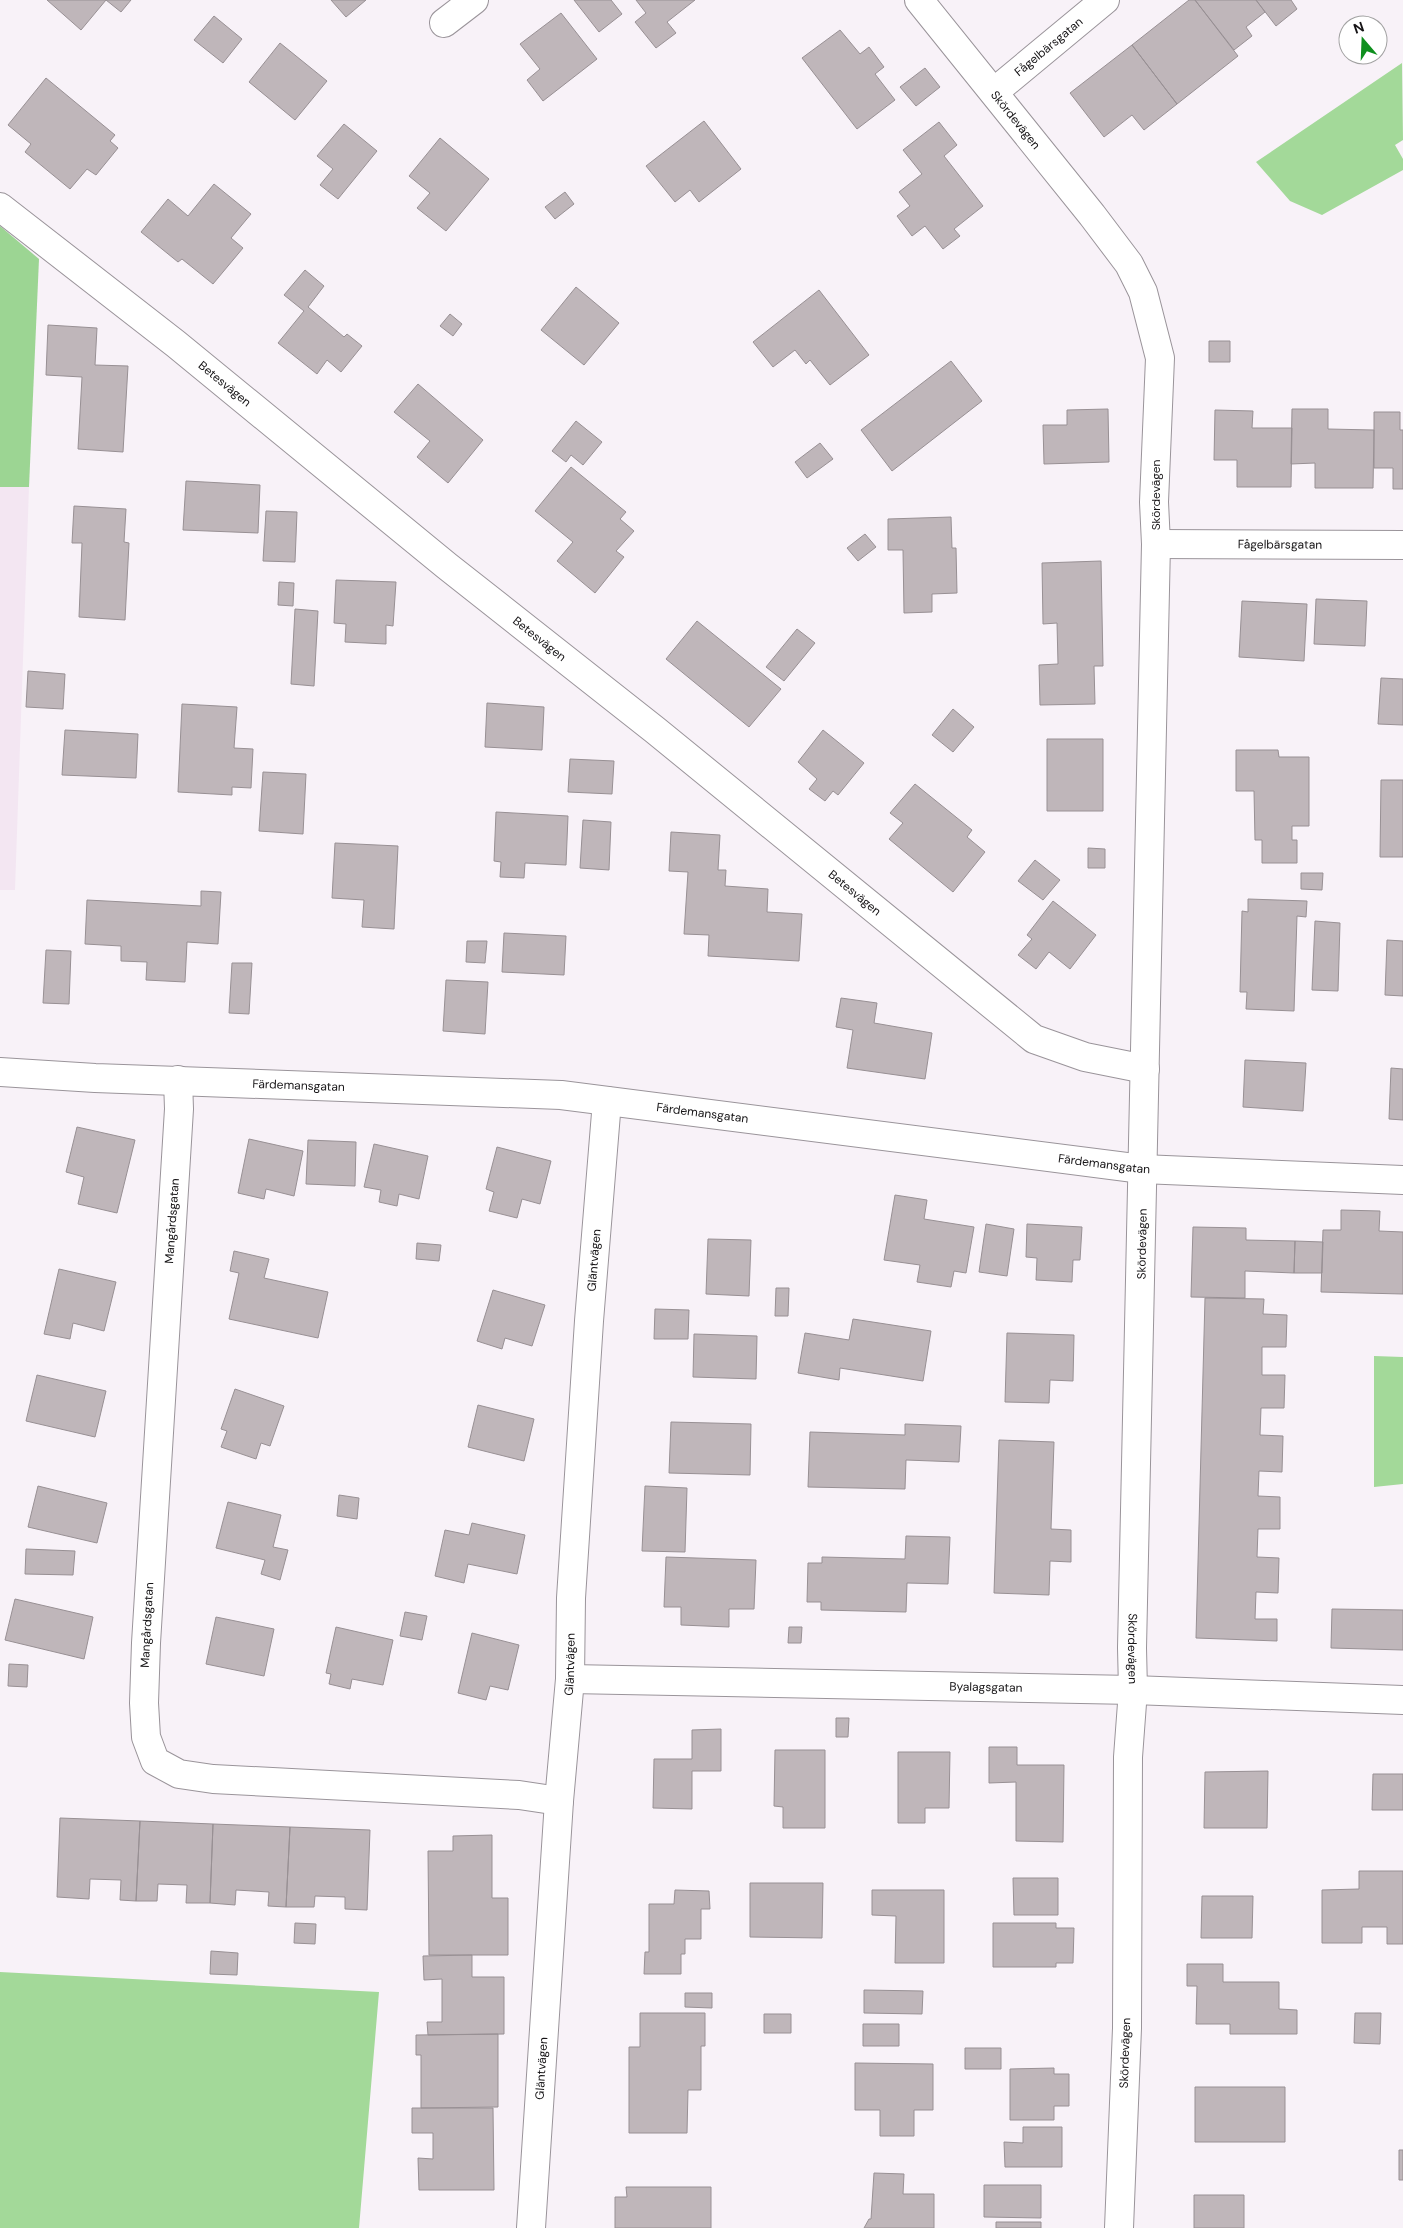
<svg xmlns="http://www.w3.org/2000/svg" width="1403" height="2228" viewBox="0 0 1403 2228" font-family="'DM Sans',sans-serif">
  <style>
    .built { fill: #f3e6f2 }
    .green { fill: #a3d999 }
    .forest { fill: #9cd593 }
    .building { fill: #bfb6ba; stroke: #989094 }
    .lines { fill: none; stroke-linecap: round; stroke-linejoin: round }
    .minor-casing { stroke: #9a949a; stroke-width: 30 }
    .minor { stroke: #fff; stroke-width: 28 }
    .labels { text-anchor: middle; stroke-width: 4.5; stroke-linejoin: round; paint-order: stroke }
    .street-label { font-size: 12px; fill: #151315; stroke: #fff }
  </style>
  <rect width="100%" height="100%" fill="#f8f2f8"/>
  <path class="built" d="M 0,487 L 29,487 L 15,890 L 0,890 Z"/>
  <path class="green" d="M 1402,63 L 1403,140 L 1395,145 L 1403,159 L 1403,170 L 1322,215 L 1290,201 L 1256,162 Z
    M 1374,1356 L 1403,1357 L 1403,1484 L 1374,1487 Z
    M 0,1972 L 379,1992 L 359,2228 L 0,2228 Z"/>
  <path class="forest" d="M 0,226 L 39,259 L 29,487 L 0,487 Z"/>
  <path class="building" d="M 47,0 L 106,0 L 81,30 Z
    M 106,0 L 131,0 L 121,12 Z
    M 331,0 L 366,0 L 346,17 Z
    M 574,0 L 611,0 L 622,14 L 599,32 Z
    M 636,0 L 695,0 L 667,22 L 676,33 L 656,48 L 635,22 L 646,13 Z
    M 1189,0 L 1195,0 L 1238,56 L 1177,104 L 1132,45 Z
    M 1195,0 L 1256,0 L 1265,12 L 1246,27 L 1252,36 L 1234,50 Z
    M 1256,0 L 1291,0 L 1297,9 L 1276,26 Z
    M 561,13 L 597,59 L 543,101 L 527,80 L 540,69 L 520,44 Z
    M 214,16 L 242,39 L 223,63 L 194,40 Z
    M 840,30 L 860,54 L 869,47 L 884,67 L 875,74 L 895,100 L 857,129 L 802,58 Z
    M 280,43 L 327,81 L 295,120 L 249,82 Z
    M 1132,45 L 1177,104 L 1144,130 L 1132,115 L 1104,137 L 1070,93 Z
    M 925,68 L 940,87 L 916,106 L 900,87 Z
    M 46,78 L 115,135 L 110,141 L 118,148 L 96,175 L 87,169 L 70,189 L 25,152 L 31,144 L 8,125 Z
    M 704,121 L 741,169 L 699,202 L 690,190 L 675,202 L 646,166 Z
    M 939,122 L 957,145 L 944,156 L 983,206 L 954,229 L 960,236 L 943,249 L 925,226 L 912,236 L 897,216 L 910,206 L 899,192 L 922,174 L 903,150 Z
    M 344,124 L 377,151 L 338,199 L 320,185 L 333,169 L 317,156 Z
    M 440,138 L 489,179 L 446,231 L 417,208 L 430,193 L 409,176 Z
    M 214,184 L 251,214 L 231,238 L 243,248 L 213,284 L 182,259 L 178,262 L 141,232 L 168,199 L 188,216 Z
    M 565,192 L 574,204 L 555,219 L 545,207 Z
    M 305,270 L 324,286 L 308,307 L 344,337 L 347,334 L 362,346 L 341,372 L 327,360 L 317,374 L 278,343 L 304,311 L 284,295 Z
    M 576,287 L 619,323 L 584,365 L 541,330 Z
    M 819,290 L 869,355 L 830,385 L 810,360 L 806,364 L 795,350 L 773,367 L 753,342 Z
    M 450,314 L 462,324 L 453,336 L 440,326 Z
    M 48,325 L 97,328 L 95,365 L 128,366 L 123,452 L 78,449 L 82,377 L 46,375 Z
    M 1209,341 L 1230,341 L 1230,362 L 1209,362 Z
    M 951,361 L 982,401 L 892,471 L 861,430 Z
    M 418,384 L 483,440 L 448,483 L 417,457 L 430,441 L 394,412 Z
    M 1108,409 L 1109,462 L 1044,464 L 1043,425 L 1067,425 L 1067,410 Z
    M 1292,409 L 1328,409 L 1328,429 L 1374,430 L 1373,488 L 1315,488 L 1315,463 L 1291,464 Z
    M 1215,410 L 1253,411 L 1252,428 L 1292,428 L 1291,487 L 1237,487 L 1237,460 L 1214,460 Z
    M 1374,412 L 1400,412 L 1400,430 L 1403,430 L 1403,489 L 1393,489 L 1393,468 L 1374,468 Z
    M 576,421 L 602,442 L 583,465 L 571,455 L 566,462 L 552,451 Z
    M 820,443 L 833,459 L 807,478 L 795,462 Z
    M 571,467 L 626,512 L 620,519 L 634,531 L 616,551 L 624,557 L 595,593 L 557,561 L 573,542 L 535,511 Z
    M 186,481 L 260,485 L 258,533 L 183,530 Z
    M 74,506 L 126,509 L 124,542 L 129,543 L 125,620 L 79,617 L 82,543 L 72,543 Z
    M 266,511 L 297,512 L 295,562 L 263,561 Z
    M 951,517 L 952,548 L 956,548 L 957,593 L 932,594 L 932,612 L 904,613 L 903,550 L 888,550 L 888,519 Z
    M 865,534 L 876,547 L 858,561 L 847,548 Z
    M 1101,561 L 1103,666 L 1094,666 L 1095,704 L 1040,705 L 1039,665 L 1058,664 L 1057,623 L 1043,624 L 1042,563 Z
    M 336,580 L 396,582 L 393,626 L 386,625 L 386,644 L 345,642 L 346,624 L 334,623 Z
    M 279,582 L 294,583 L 293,606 L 278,605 Z
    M 1316,599 L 1367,601 L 1365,646 L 1314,644 Z
    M 1242,601 L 1307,604 L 1304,661 L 1239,657 Z
    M 295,609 L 318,611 L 314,686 L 291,684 Z
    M 697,621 L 781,689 L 749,727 L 666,659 Z
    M 797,629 L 815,643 L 784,681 L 766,667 Z
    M 28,671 L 65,674 L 63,709 L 26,707 Z
    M 1381,678 L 1403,679 L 1403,725 L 1378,724 Z
    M 487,703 L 544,707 L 542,750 L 485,747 Z
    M 182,704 L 237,707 L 234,748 L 253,749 L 251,788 L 232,787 L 232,795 L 178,792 Z
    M 953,709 L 974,727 L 953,752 L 932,735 Z
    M 65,730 L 138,734 L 136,778 L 62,775 Z
    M 823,730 L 864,763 L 838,795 L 833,791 L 825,801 L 809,789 L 817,779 L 798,762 Z
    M 1047,739 L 1103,739 L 1103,811 L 1047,811 Z
    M 1236,750 L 1278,750 L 1279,757 L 1309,757 L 1309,826 L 1292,826 L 1292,840 L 1297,840 L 1297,863 L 1262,863 L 1262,840 L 1255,840 L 1254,791 L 1236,791 Z
    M 570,759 L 614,761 L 612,794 L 568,792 Z
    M 263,772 L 306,774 L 303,834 L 259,831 Z
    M 1381,780 L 1403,780 L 1403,857 L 1380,857 Z
    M 915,784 L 972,830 L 967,837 L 985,852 L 953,892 L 889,839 L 903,823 L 890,813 Z
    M 496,812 L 568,816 L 566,865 L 525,863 L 524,878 L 500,877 L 501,862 L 494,861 Z
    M 583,820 L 611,822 L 609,870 L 580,868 Z
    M 671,832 L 720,835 L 718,870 L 726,870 L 725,886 L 768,889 L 767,912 L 802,914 L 799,961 L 708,956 L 709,935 L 684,934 L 688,872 L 669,871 Z
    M 335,843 L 398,846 L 394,929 L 362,927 L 364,900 L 332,898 Z
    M 1088,848 L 1105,849 L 1105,868 L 1088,868 Z
    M 1035,860 L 1060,880 L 1043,900 L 1018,881 Z
    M 1301,873 L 1323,873 L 1322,890 L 1301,889 Z
    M 201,891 L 221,892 L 218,944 L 187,942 L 185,982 L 146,980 L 147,962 L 121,961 L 121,946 L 85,944 L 87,900 L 201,906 Z
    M 1248,899 L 1307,901 L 1306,917 L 1297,916 L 1294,1011 L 1246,1009 L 1247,992 L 1240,992 L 1242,911 L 1248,912 Z
    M 1053,901 L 1096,935 L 1070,969 L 1049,952 L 1036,969 L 1018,955 L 1032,939 L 1027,935 Z
    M 1315,921 L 1340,923 L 1338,991 L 1312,990 Z
    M 504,933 L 566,936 L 564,975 L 502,972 Z
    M 1387,940 L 1403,941 L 1403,996 L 1385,995 Z
    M 467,941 L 487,941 L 485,963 L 466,962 Z
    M 46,950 L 71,951 L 69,1004 L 43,1003 Z
    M 232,963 L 252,963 L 249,1014 L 229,1013 Z
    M 446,980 L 488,982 L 485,1034 L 443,1031 Z
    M 841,998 L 877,1003 L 874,1023 L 932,1033 L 925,1079 L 847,1068 L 853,1030 L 836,1027 Z
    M 1245,1060 L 1306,1063 L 1303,1111 L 1243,1107 Z
    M 1391,1068 L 1403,1069 L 1403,1120 L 1389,1119 Z
    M 77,1127 L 135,1140 L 117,1213 L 78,1204 L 84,1177 L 66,1172 Z
    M 249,1139 L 303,1151 L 294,1196 L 266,1189 L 264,1199 L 238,1193 Z
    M 308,1140 L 356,1142 L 355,1186 L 306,1184 Z
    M 374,1144 L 428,1156 L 419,1199 L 399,1194 L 397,1206 L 379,1202 L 381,1190 L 364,1187 Z
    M 497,1147 L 551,1161 L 540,1204 L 522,1199 L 517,1218 L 489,1211 L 494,1192 L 486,1189 Z
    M 895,1195 L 927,1200 L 924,1219 L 974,1227 L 966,1273 L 954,1271 L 951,1287 L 917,1282 L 920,1265 L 884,1260 Z
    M 1341,1210 L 1380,1211 L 1379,1231 L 1403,1232 L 1403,1294 L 1321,1292 L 1323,1230 L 1341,1230 Z
    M 986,1224 L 1014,1229 L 1007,1276 L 979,1272 Z
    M 1027,1224 L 1082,1227 L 1080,1260 L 1073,1260 L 1072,1282 L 1036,1280 L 1037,1258 L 1026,1257 Z
    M 1193,1227 L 1246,1228 L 1246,1240 L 1295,1241 L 1294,1273 L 1245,1271 L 1245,1298 L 1191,1297 Z
    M 708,1239 L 751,1240 L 749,1296 L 706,1294 Z
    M 1295,1241 L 1323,1242 L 1322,1273 L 1294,1273 Z
    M 417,1243 L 441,1245 L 439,1261 L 416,1259 Z
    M 234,1251 L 269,1259 L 264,1278 L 328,1292 L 318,1338 L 229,1319 L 239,1273 L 230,1271 Z
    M 59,1269 L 116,1282 L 104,1331 L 73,1323 L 70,1339 L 44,1334 Z
    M 776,1288 L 789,1288 L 788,1316 L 775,1316 Z
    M 493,1290 L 545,1305 L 532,1346 L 505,1338 L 502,1349 L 477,1341 Z
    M 1205,1298 L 1264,1299 L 1263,1314 L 1287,1315 L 1286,1347 L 1262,1347 L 1262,1375 L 1285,1375 L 1284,1408 L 1261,1408 L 1260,1435 L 1283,1436 L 1282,1472 L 1259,1471 L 1258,1496 L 1280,1497 L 1280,1529 L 1258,1529 L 1257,1557 L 1279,1558 L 1278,1593 L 1256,1592 L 1255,1619 L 1277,1619 L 1277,1641 L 1196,1638 Z
    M 655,1309 L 689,1310 L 688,1339 L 654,1339 Z
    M 853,1319 L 931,1331 L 923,1381 L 840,1368 L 839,1380 L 798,1373 L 805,1333 L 849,1340 Z
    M 1007,1333 L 1074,1335 L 1073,1381 L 1050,1380 L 1049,1403 L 1005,1402 Z
    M 694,1334 L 757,1336 L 756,1379 L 693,1377 Z
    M 37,1375 L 106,1391 L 95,1437 L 26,1421 Z
    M 235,1389 L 284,1406 L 270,1446 L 261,1443 L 256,1459 L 221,1447 L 227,1431 L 221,1429 Z
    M 478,1405 L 534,1419 L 524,1461 L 468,1447 Z
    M 671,1422 L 751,1424 L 750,1475 L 669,1473 Z
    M 905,1424 L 961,1426 L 959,1462 L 906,1460 L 905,1489 L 808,1487 L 810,1432 L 905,1435 Z
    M 999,1440 L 1054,1442 L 1051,1529 L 1071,1530 L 1071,1562 L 1050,1561 L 1049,1595 L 994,1593 Z
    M 38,1486 L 107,1503 L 97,1543 L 28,1527 Z
    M 645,1486 L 687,1488 L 685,1552 L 642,1551 Z
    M 339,1495 L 359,1498 L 357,1519 L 337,1516 Z
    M 228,1502 L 281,1515 L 273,1547 L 288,1550 L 280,1580 L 261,1574 L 265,1560 L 216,1548 Z
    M 472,1523 L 525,1535 L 517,1574 L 468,1564 L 464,1583 L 435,1576 L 445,1530 L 469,1535 Z
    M 906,1536 L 950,1537 L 948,1584 L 907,1583 L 906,1612 L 821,1610 L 821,1602 L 807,1602 L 808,1563 L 822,1563 L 822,1557 L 905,1559 Z
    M 26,1549 L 75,1551 L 73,1575 L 25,1574 Z
    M 666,1557 L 756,1560 L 754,1609 L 729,1609 L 729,1627 L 681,1625 L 681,1607 L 664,1607 Z
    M 15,1599 L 93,1617 L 84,1659 L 5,1640 Z
    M 1332,1609 L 1403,1610 L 1403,1650 L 1331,1648 Z
    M 405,1612 L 427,1616 L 422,1640 L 400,1636 Z
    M 216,1617 L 274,1629 L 264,1676 L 206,1664 Z
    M 336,1627 L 393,1640 L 383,1685 L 352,1679 L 350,1689 L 329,1684 L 331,1674 L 326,1673 Z
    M 789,1627 L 802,1627 L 801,1643 L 788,1643 Z
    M 472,1633 L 519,1645 L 508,1690 L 490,1686 L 486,1700 L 458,1693 Z
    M 9,1664 L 28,1665 L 27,1687 L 8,1686 Z
    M 836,1718 L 849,1718 L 848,1737 L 836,1737 Z
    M 721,1729 L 721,1771 L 692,1771 L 692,1809 L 653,1808 L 654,1759 L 692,1759 L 692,1730 Z
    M 989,1747 L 1017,1747 L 1017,1765 L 1064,1765 L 1063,1842 L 1016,1841 L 1016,1782 L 989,1783 Z
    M 775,1750 L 825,1750 L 825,1828 L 783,1828 L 783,1807 L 774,1806 Z
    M 898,1752 L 950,1752 L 949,1808 L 925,1808 L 925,1823 L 898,1823 Z
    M 1268,1771 L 1267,1828 L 1204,1828 L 1205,1772 Z
    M 1373,1774 L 1403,1774 L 1403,1810 L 1372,1810 Z
    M 60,1818 L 140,1821 L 136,1901 L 120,1900 L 121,1880 L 90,1879 L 89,1899 L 57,1897 Z
    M 140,1821 L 213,1824 L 210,1903 L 186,1903 L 187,1885 L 158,1884 L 157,1901 L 136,1901 Z
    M 213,1824 L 290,1827 L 286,1907 L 268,1906 L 269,1892 L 236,1890 L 235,1905 L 210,1903 Z
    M 290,1827 L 370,1830 L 367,1910 L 345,1909 L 345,1897 L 315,1896 L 314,1907 L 286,1907 Z
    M 492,1835 L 492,1898 L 508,1898 L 508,1955 L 429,1955 L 428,1851 L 453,1851 L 453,1836 Z
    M 1359,1871 L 1403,1871 L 1403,1944 L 1387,1944 L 1387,1927 L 1362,1927 L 1362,1943 L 1322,1943 L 1322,1890 L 1359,1889 Z
    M 1013,1878 L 1058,1878 L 1058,1915 L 1014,1915 Z
    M 750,1883 L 823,1883 L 822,1938 L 750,1937 Z
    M 675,1890 L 709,1891 L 710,1909 L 701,1909 L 701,1939 L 685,1939 L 685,1954 L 681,1954 L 681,1974 L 644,1974 L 645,1952 L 649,1952 L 649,1904 L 674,1904 Z
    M 872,1890 L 944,1890 L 944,1963 L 895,1963 L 896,1916 L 872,1915 Z
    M 1202,1896 L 1253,1896 L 1252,1938 L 1201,1938 Z
    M 295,1923 L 316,1924 L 315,1944 L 294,1943 Z
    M 993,1923 L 1056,1923 L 1056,1928 L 1074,1928 L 1073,1963 L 1056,1963 L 1056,1967 L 993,1967 Z
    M 211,1951 L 238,1953 L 237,1975 L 210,1974 Z
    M 472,1955 L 472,1977 L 504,1977 L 504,2034 L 428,2035 L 427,2022 L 442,2022 L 442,1979 L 424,1980 L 423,1956 Z
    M 1187,1964 L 1223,1964 L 1223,1982 L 1279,1982 L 1279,2009 L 1297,2010 L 1297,2034 L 1230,2034 L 1230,2024 L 1196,2024 L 1197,1986 L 1187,1986 Z
    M 864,1990 L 923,1991 L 922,2014 L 864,2013 Z
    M 685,1993 L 712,1993 L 712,2008 L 685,2007 Z
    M 640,2013 L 705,2013 L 705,2046 L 701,2046 L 701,2090 L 688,2090 L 687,2133 L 629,2133 L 629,2047 L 640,2047 Z
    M 1355,2013 L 1381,2013 L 1380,2044 L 1354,2043 Z
    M 764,2014 L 791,2014 L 791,2033 L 764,2033 Z
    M 863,2024 L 899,2024 L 899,2046 L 863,2046 Z
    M 498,2034 L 498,2107 L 421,2108 L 421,2055 L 416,2055 L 416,2035 Z
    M 965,2048 L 1001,2048 L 1001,2069 L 965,2069 Z
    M 855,2063 L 933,2064 L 933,2110 L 914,2110 L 914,2136 L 880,2136 L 880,2110 L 855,2110 Z
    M 1054,2068 L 1054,2074 L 1069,2074 L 1069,2106 L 1054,2106 L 1054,2120 L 1010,2120 L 1010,2069 Z
    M 1195,2087 L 1285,2087 L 1285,2142 L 1195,2142 Z
    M 412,2108 L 493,2108 L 494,2190 L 419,2190 L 418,2158 L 433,2159 L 433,2133 L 412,2133 Z
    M 1023,2127 L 1062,2127 L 1062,2167 L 1005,2167 L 1004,2142 L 1023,2143 Z
    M 1399,2150 L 1403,2150 L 1403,2180 L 1399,2180 Z
    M 874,2173 L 904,2174 L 903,2194 L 934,2194 L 934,2228 L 864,2228 L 869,2219 L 871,2219 Z
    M 984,2185 L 1041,2185 L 1041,2218 L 984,2217 Z
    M 626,2187 L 711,2187 L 711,2228 L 615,2228 L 615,2197 L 627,2197 Z
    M 1194,2195 L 1244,2195 L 1244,2228 L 1194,2228 Z
    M 996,2222 L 1041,2222 L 1041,2228 L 996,2228 Z"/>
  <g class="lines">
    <g class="minor-casing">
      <g id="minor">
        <path id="s1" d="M 919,0 L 1092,215 L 1129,264 L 1143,292 L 1160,358 L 1154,502 L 1156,544 L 1132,1648 L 1133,1690 L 1128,1757 L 1127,2028 L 1119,2228"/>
        <path d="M 444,23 L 474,0"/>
        <path id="s2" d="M 994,92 L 1105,0"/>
        <path id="s3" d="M 0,207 L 176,344 L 447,566 L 655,730 L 1034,1039 L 1085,1057 L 1145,1069"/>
        <path id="s4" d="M 1156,544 L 1403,545"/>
        <path id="s5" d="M 0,1072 L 95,1078 L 561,1095 L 1142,1169 L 1403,1180"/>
        <path d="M 178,1080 L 179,1109 L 146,1643 L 144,1703 L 146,1737 L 155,1761 L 179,1774 L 213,1779 L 519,1795 L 559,1801"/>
        <path id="s6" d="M 570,1679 L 1133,1690 L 1403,1700"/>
        <path id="s7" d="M 531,2228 L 559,1801 L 570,1679 L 571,1598 L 589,1321 L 607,1101"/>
      </g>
    </g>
    <use href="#minor" class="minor"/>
  </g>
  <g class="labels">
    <g class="street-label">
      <text dy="4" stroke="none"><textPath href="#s2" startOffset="71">Fågelbärsgatan</textPath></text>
      <text dy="4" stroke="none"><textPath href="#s1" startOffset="154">Skördevägen</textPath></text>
      <text dy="4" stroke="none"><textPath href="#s3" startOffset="286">Betesvägen</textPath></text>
      <text transform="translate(1156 495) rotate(-90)" y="4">Skördevägen</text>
      <text dy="4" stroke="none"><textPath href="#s4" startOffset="124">Fågelbärsgatan</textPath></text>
      <text dy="4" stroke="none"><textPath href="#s3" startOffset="691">Betesvägen</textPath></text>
      <text dy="4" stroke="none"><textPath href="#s3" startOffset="1096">Betesvägen</textPath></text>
      <text dy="4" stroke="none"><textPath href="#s5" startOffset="299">Färdemansgatan</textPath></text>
      <text dy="4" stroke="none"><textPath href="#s5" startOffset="704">Färdemansgatan</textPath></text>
      <text dy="4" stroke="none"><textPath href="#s5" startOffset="1109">Färdemansgatan</textPath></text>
      <text transform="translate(172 1221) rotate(-86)" y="4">Mangårdsgatan</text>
      <text transform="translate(1142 1244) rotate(-89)" y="4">Skördevägen</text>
      <text dy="4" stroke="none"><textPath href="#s7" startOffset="970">Gläntvägen</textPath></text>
      <text transform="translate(147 1625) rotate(-87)" y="4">Mangårdsgatan</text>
      <text dy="4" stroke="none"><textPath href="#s1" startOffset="1728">Skördevägen</textPath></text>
      <text dy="4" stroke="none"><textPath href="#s7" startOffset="565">Gläntvägen</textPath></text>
      <text dy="4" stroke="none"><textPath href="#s6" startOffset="416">Byalagsgatan</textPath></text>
      <text transform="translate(1125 2053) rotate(-88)" y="4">Skördevägen</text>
      <text dy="4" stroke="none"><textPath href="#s7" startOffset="160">Gläntvägen</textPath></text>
    </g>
  </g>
  <g transform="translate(1363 40) rotate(341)"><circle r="24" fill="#ffffff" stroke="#a1a1a1"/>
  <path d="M0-4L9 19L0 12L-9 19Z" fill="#0e8f1d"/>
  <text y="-8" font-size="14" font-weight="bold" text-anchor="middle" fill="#151315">N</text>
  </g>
</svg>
